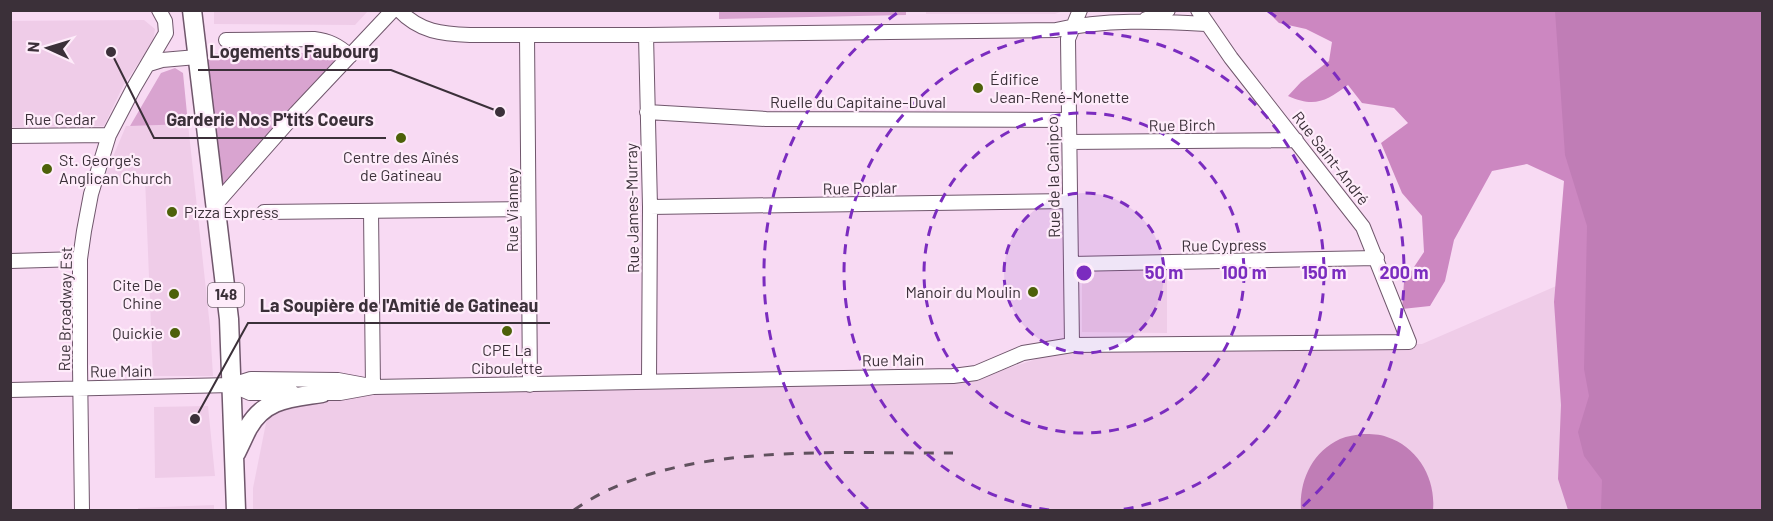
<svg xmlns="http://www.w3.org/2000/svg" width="1773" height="521" viewBox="0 0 1773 521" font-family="Barlow,sans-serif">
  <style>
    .built { fill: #efcce8 }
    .green { fill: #d9a4d0 }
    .forest { fill: #cc87c1 }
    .water { fill: #c07db6 }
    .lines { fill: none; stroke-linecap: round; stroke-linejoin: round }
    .minor-casing { stroke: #70576c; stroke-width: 16 }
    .major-casing { stroke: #70576c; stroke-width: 21 }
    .minor { stroke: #fff; stroke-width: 14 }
    .major { stroke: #fff; stroke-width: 18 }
    .rail { stroke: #60515e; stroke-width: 3; stroke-dasharray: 10 10; stroke-linecap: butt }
    .ring { fill: none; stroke: #7b2cbf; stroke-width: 3; stroke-dasharray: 10 8 }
    .poi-dot { fill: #4d6109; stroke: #feecfa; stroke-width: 2 }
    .labels { text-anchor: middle; stroke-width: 4.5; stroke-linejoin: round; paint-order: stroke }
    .shield { fill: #feecfa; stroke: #766873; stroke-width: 1.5 }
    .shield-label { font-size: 15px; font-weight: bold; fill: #3b3039 }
    .poi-label { font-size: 16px; fill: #3b3039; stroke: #feecfa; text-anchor: start }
    .street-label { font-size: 16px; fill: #3b3039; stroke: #feecfa }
    .centre { fill: #7b2cbf; stroke: #feecfa; stroke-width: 3 }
    .ring-label { font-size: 18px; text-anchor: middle; font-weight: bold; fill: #7b2cbf; stroke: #feecfa; stroke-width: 4.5; stroke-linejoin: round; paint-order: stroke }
    .leader { fill: none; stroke: #3b3039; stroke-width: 2 }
    .callout-dot { fill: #3b3039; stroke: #feecfa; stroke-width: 2 }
    .callout-label { font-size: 18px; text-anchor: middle; font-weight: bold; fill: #3b3039; stroke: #feecfa; stroke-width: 4.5; stroke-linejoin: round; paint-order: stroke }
  </style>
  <rect width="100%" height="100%" fill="#f8daf3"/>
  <path class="built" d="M 214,11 L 214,10 L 368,11 L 355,25 L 214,24 Z
    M 926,11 L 926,10 L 1063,11 L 1055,14 L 926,14 Z
    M 144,20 L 155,29 L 153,42 L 123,86 L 104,126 L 11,127 L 10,21 Z
    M 188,124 L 210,327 L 213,376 L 153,376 L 145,178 L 104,178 L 126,126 Z
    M 1607,264 L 1619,510 L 253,510 L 253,488 L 267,418 L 279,402 L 358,395 L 736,379 L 984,376 L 1086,343 L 1422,344 Z
    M 1167,270 L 1167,333 L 1082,332 L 1082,271 Z
    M 208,406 L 215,476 L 155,478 L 154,407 Z
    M 214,505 L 214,510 L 138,510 L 138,508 Z"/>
  <path class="green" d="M 719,11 L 906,10 L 906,15 L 719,19 Z
    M 215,53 L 329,53 L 350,56 L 215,205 L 197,57 Z
    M 175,68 L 183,73 L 188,124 L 130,126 L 161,73 Z"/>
  <path class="forest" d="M 1267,11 L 1570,11 L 1589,154 L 1596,451 L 1609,510 L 1568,510 L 1558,479 L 1561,405 L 1554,302 L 1564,181 L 1527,164 L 1492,171 L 1454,240 L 1445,281 L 1430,306 L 1402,309 L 1404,282 L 1424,252 L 1422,216 L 1402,193 L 1381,143 L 1408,123 L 1394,108 L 1362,103 L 1348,85 C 1326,101 1315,108 1288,96 L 1301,82 L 1329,61 L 1332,42 L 1306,29 L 1279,23 Z"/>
  <path class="water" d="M 1555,11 L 1762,11 L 1762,510 L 1601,510 L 1602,480 L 1584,456 L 1578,432 L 1589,396 L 1584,369 L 1587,226 L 1565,155 Z
    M 1363,434 C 1371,434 1380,434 1387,437 C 1418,447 1436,479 1433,510 L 1301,510 C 1299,481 1312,452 1340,439 C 1347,436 1356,435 1363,434 Z"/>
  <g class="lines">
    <g class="minor-casing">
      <path id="minor" d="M 399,10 C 420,32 442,34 470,35 L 646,35 L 1056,30 C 1104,19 1157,21 1206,24
        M 1146,19 L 1159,16 L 1168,10
        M 527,35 L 530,385
        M 646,35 L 650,207 L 649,381
        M 226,40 L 314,39 C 329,41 338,45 350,56
        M 149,64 L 162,60 L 197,57
        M 647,112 L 766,119 L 1069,120
        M 10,136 L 109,135
        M 1069,142 L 1296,140
        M 215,205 L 296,113 L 393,10
        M 650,207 L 1070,201
        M 371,211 L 373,387
        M 264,212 L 528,209
        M 10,261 L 80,259
        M 1071,264 L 1377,258
        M 1072,345 L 1068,39 L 1080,10
        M 232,385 L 250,393 L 293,393
        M 10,390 L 232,385 L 251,379 L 338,380 L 365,385
        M 313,393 L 340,393 L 373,387 L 953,376 L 976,373 L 1023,353 L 1072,345 L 1409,342 L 1363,227 L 1231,58 L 1198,10
        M 82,510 L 80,367 L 80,259 L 84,231 L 91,194 L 109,135 L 133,89 L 166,33 L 165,21 L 159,10"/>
    </g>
    <g class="major-casing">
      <path id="major" d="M 192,10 L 229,319 L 236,510
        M 236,453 C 240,445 244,436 248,428 C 265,398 291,398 322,393"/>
    </g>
    <use href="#minor" class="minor"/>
    <use href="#major" class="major"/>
    <path class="rail" d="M 574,510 C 672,440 838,454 953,453"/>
  </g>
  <circle cx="1084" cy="273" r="80" fill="#7b2cbf" fill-opacity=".12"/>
  <g class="ring">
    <circle cx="1084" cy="273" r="80"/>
    <circle cx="1084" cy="273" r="160"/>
    <path d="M1049 510A240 240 0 1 1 1119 510"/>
    <path d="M868 509A320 320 0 0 1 900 11M1268 11A320 320 0 0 1 1300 509"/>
  </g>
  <g class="poi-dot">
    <circle cx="978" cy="88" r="6"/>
    <circle cx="401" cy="138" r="6"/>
    <circle cx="47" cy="169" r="6"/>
    <circle cx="172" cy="212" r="6"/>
    <circle cx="1033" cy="292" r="6"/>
    <circle cx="174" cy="294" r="6"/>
    <circle cx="507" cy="331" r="6"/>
    <circle cx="175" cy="333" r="6"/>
  </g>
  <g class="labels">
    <rect class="shield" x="208" y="283" width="36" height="24" rx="4.5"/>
    <g class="shield-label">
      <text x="226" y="300">148</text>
    </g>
    <g class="poi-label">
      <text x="990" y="85">Édifice<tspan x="990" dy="18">Jean-René-Monette</tspan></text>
      <text x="401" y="163" text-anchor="middle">Centre des Aînés<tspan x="401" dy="18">de Gatineau</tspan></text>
      <text x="59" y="166">St. George's<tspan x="59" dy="18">Anglican Church</tspan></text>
      <text x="184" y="218">Pizza Express</text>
      <text x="162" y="291" text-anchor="end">Cite De<tspan x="162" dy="18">Chine</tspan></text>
      <text x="1021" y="298" text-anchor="end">Manoir du Moulin</text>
      <text x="163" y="339" text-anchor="end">Quickie</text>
      <text x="507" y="356" text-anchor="middle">CPE La<tspan x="507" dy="18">Ciboulette</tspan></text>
    </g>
    <g class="street-label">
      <text x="858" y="108">Ruelle du Capitaine-Duval</text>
      <text x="60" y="125">Rue Cedar</text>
      <text transform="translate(1182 125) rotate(-1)" y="6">Rue Birch</text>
      <text transform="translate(1331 158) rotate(52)" y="6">Rue Saint-André</text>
      <text transform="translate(1053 177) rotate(-91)" y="6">Rue de la Canipco</text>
      <text transform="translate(860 188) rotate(-1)" y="6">Rue Poplar</text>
      <text transform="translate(632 208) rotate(-91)" y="6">Rue James-Murray</text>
      <text transform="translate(512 210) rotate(-90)" y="6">Rue Vianney</text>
      <text transform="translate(1224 245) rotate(-1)" y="6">Rue Cypress</text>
      <text transform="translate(65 309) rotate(-89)" y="6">Rue Broadway Est</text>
      <text transform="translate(893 360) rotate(-1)" y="6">Rue Main</text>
      <text transform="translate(121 371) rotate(-1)" y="6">Rue Main</text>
    </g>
  </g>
  <circle cx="1084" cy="273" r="9" class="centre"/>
  <g class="ring-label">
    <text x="1164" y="279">50 m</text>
    <text x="1244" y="279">100 m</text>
    <text x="1324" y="279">150 m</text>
    <text x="1404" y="279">200 m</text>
  </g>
  <path class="leader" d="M500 112L391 70H198M111 52L154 138H386M195 419L248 323H550"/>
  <g class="callout-dot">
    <circle cx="500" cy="112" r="6"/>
    <circle cx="111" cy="52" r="6"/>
    <circle cx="195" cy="419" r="6"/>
  </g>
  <g class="callout-label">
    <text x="294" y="58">Logements Faubourg</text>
    <text x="270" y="126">Garderie Nos P'tits Coeurs</text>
    <text x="399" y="312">La Soupière de l'Amitié de Gatineau</text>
  </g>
  <rect width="1773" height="521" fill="none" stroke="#3b3039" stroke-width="24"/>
  <g transform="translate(48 48) rotate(274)" stroke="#feecfa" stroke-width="4.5" paint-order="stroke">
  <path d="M0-4.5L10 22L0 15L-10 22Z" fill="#3b3039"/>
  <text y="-9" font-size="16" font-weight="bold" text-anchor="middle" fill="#3b3039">N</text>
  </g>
</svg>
